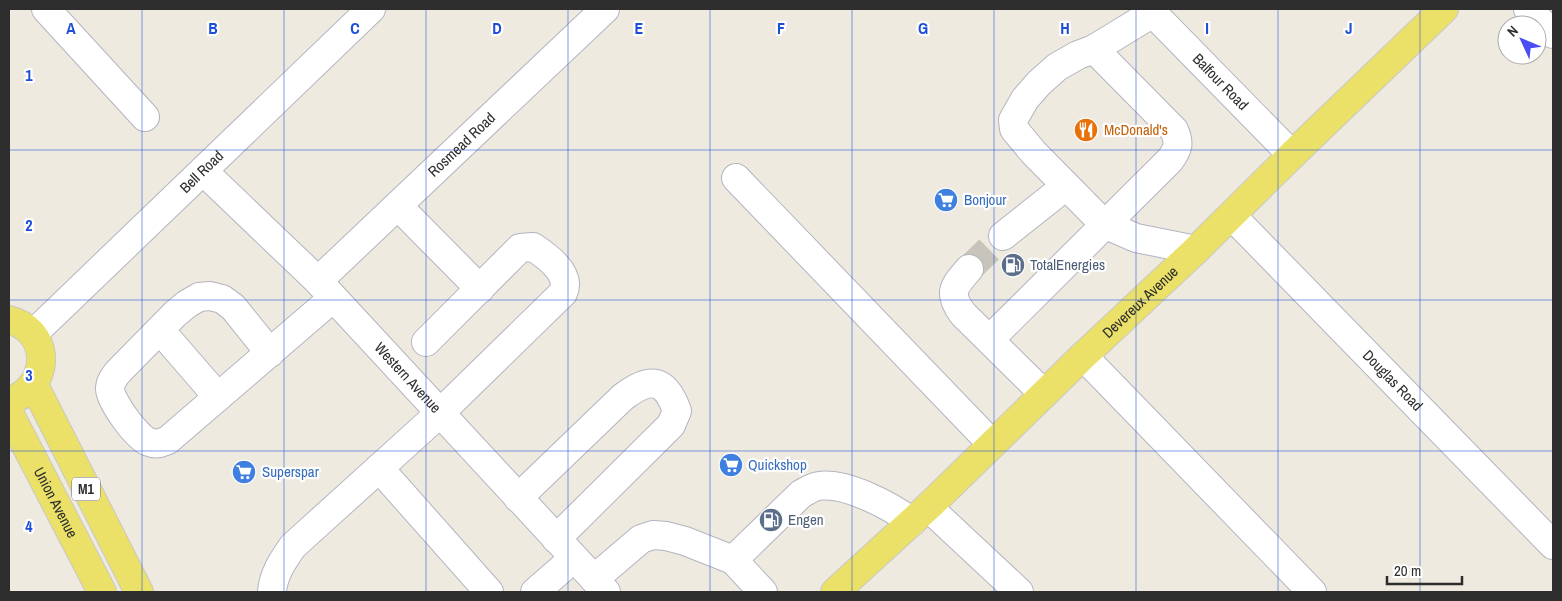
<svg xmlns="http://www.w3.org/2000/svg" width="1562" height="601" viewBox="0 0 1562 601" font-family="'Archivo Narrow',sans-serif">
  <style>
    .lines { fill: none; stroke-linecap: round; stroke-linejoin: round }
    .minor-tunnel { stroke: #c7c4bc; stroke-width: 28; stroke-dasharray: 28 14; stroke-linecap: butt }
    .minor-casing { stroke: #b4b4c0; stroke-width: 30 }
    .major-casing { stroke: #c8c8c8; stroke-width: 30 }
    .minor { stroke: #fff; stroke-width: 28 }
    .major { stroke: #ebe168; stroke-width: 28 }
    .grid { fill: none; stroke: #1d4ed8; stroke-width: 1; stroke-opacity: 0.55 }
    .labels { text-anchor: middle; stroke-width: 4.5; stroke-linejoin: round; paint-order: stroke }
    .shield { fill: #fff; stroke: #6c6c6c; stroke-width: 1 }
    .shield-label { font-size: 14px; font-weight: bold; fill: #2d2d2d }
    .street-label { font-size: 15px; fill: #2d2d2d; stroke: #fff }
    .food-label { font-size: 15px; fill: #c56008; stroke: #fff; text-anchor: start }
    .shop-label { font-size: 15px; fill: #366cbe; stroke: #fff; text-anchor: start }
    .service-label { font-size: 15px; fill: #4e5e75; stroke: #fff; text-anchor: start }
    .grid-label { font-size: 16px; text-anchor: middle; font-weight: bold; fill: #1d4ed8; stroke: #fff; stroke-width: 4.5; stroke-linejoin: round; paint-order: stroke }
  </style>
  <rect width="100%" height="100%" fill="#eeeae0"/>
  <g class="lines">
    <path class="minor-tunnel" d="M 969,269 L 1003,236"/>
    <g class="minor-casing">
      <g id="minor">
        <path d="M 46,9 L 145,117"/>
        <path id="s1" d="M 1149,9 L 1292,155"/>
        <path d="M 1528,9 L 1553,34"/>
        <path d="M 1153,13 L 1094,49 L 1078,55 L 1057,67 L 1039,83 L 1025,99 L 1013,120 L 1014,129 L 1033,152 L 1104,224 L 1136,238 L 1196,250"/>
        <path id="s2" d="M 203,171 L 318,281 L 606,592"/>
        <path d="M 736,178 L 992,444"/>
        <path d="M 398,206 L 480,289"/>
        <path id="s3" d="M 1232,216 L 1553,545"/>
        <path d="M 1003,236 L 1066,186"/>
        <path d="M 969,269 C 954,286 947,293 963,314 L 1044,394"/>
        <path id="s4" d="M 318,281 L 605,9"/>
        <path d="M 160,330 L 218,397"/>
        <path id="s5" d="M 33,334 L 371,9"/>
        <path d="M 990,339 L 1170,160 C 1178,149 1180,143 1174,130 L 1094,49"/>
        <path d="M 270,353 L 233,307 L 222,299 L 210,296 L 199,297 L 187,304 L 175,314 L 118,372 C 114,377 110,382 110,389 C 111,402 137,438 149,442 C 156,445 161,443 168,440 L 333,298"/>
        <path d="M 1083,356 L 1312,592"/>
        <path d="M 379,468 L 489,592"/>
        <path d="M 518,498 L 623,397 C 649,377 665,377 677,411 L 671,425 L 556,539"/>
        <path d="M 928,507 L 1019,592"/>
        <path d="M 733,560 L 801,494 C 807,491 812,487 819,486 C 846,482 891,506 912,522"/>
        <path d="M 594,579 L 641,539 L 653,535 L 666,536 L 685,541 L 733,560 L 763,592"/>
        <path d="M 272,592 C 273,575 283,560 293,546 L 440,413 L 563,293 C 572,274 547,256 533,247 L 520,248 L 426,342"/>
        <path d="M 535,592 L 574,558"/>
      </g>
    </g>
    <g class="major-casing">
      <g id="major">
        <path d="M 9,320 C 47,329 52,376 20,396"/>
        <path d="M 34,385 L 139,592"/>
        <path id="s6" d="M 9,413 L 102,592"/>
        <path id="s7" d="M 835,592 L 928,507 L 1083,356 L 1196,250 L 1292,155 L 1444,9"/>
      </g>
    </g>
    <use href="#minor" class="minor"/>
    <use href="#major" class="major"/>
  </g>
  <path class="grid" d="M 142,9 L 142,592M 284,9 L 284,592M 426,9 L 426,592M 568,9 L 568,592M 710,9 L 710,592M 852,9 L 852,592M 994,9 L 994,592M 1136,9 L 1136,592M 1278,9 L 1278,592M 1420,9 L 1420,592M 9,150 L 1553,150M 9,300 L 1553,300M 9,451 L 1553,451"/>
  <defs>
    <g id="restaurant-disc" transform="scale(1.25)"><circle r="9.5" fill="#e8710a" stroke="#fff"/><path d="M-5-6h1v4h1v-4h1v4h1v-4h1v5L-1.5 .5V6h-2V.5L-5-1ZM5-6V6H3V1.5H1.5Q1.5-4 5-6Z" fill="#fff"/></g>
    <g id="supermarket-disc" transform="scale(1.25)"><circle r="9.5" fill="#3f7fe0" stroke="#fff"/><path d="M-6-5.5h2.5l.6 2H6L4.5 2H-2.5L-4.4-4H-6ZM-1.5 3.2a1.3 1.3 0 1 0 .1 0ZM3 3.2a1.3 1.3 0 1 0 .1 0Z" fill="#fff"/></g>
    <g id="fuel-disc" transform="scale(1.25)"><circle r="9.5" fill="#5c6f8a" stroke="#fff"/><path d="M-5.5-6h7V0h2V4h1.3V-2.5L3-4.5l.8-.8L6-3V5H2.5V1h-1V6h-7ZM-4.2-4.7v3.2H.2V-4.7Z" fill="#fff"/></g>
  </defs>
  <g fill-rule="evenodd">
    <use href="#restaurant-disc" x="1086" y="130"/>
    <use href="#supermarket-disc" x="946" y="200"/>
    <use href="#fuel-disc" x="1013" y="265"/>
    <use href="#supermarket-disc" x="731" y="465"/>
    <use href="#supermarket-disc" x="244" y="472"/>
    <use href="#fuel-disc" x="771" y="520"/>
  </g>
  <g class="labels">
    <rect class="shield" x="72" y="477.5" width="28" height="23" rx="4"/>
    <g class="shield-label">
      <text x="86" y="494">M1</text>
    </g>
    <g class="street-label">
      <text dy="5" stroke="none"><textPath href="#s1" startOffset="102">Balfour Road</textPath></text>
      <text dy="5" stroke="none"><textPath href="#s4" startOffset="198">Rosmead Road</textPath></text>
      <text dy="5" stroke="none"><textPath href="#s5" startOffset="234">Bell Road</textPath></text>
      <text dy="5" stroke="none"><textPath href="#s7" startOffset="421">Devereux Avenue</textPath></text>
      <text dy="5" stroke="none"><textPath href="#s2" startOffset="291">Western Avenue</textPath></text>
      <text dy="5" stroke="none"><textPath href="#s3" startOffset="230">Douglas Road</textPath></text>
      <text dy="5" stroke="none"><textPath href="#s6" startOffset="101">Union Avenue</textPath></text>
    </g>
    <g class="food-label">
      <text x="1104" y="135">McDonald's</text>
    </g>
    <g class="shop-label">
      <text x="964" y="205">Bonjour</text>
      <text x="748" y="470">Quickshop</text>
      <text x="262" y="477">Superspar</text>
    </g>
    <g class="service-label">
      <text x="1030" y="270">TotalEnergies</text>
      <text x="788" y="525">Engen</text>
    </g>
  </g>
  <g class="grid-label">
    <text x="71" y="34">A</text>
    <text x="213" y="34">B</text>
    <text x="355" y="34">C</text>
    <text x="497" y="34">D</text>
    <text x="639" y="34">E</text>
    <text x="781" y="34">F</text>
    <text x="923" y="34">G</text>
    <text x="1065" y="34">H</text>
    <text x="1207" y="34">I</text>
    <text x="1349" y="34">J</text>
    <text x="29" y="81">1</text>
    <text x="29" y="231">2</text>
    <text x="29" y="381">3</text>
    <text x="29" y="532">4</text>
  </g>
  <rect width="1562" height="601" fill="none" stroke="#2d2d2d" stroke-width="20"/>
  <g transform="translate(1522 40) rotate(314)"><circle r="24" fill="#ffffff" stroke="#ababab"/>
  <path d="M0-4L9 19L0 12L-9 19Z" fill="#494df3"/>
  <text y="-8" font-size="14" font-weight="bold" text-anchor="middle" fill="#2d2d2d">N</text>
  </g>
  <path d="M1387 576v8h75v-8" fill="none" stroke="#2d2d2d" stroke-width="2.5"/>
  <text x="1394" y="576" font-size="15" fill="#2d2d2d" stroke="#ffffff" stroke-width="4" paint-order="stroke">20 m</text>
</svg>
